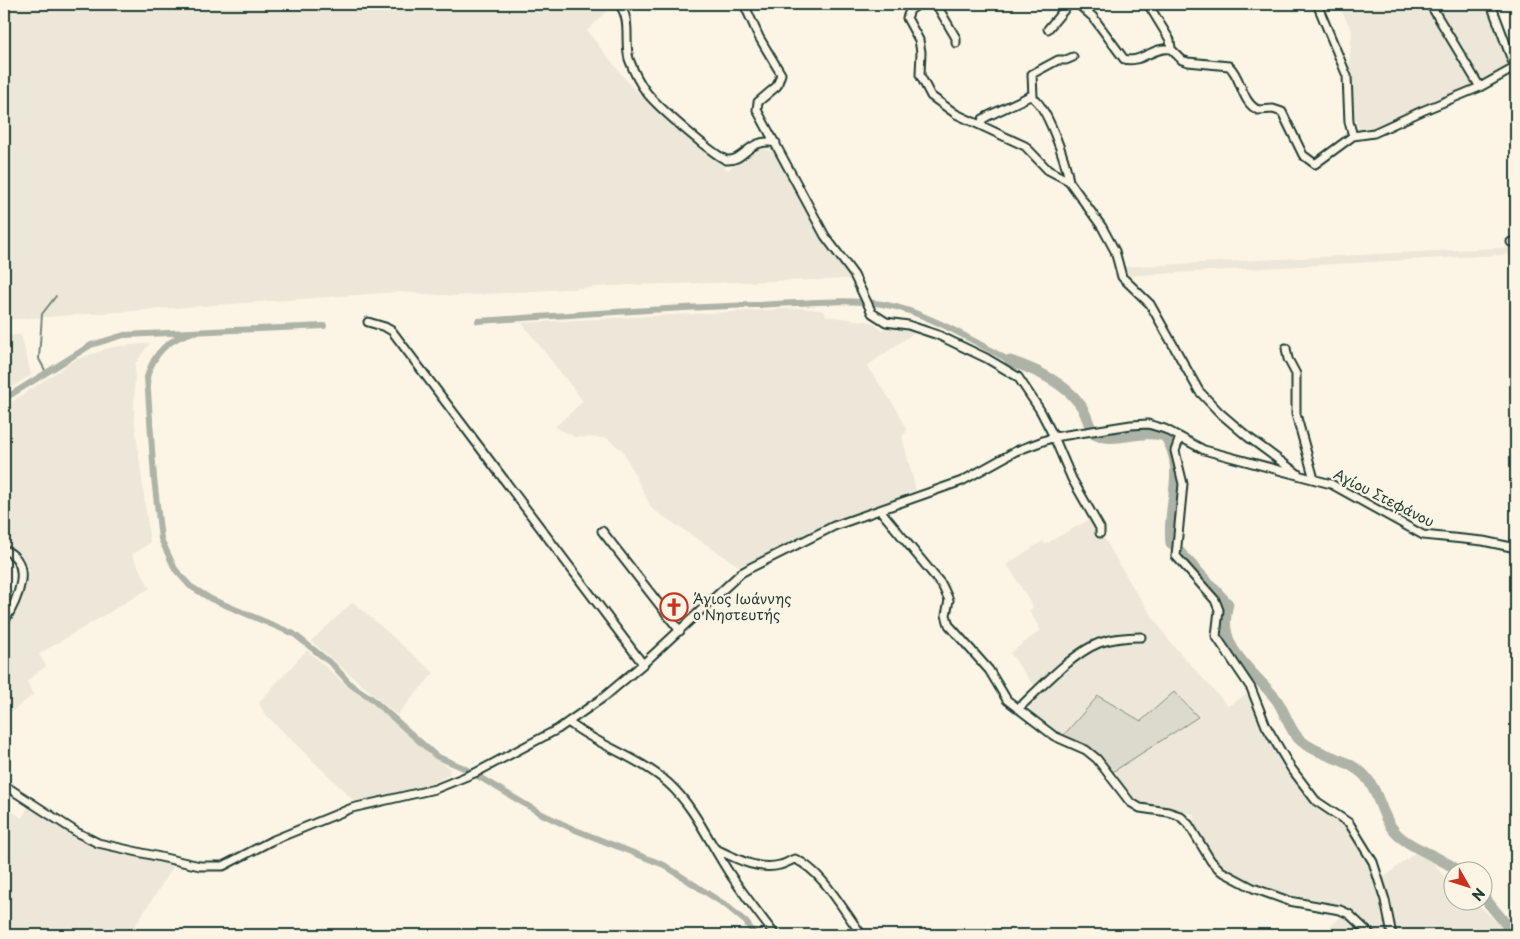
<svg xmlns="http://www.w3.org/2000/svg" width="1520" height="939" viewBox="0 0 1520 939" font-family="'Playpen Sans',sans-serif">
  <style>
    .built { fill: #ece7d8 }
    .green { fill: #dcdacc; stroke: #7e8c80 }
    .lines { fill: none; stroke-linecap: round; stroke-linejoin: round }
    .stream { stroke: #758479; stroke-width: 2 }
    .canal { stroke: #aeb3a7; stroke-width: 6 }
    .river { stroke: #aeb3a7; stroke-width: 11 }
    .minor-casing { stroke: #1f3d34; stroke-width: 11 }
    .minor { stroke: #fcf5e5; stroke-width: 7 }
    .labels { text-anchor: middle; stroke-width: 4.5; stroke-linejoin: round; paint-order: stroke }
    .street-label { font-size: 14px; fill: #1f3d34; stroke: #fcf5e5 }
    .poi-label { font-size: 14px; fill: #1f3d34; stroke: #fcf5e5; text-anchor: start }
  </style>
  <rect width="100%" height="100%" fill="#fcf5e5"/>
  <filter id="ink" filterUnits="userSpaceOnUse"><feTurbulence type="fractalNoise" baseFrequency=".02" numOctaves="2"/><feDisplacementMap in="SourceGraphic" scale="10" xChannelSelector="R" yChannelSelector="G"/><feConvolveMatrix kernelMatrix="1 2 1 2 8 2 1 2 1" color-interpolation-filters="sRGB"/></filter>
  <g filter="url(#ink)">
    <path class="built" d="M 4,4 L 613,4 L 587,31 L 631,86 L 676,129 L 728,170 L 754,149 L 764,148 L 775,153 L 824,242 L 853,279 L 631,285 L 455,296 L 399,292 L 4,320 Z
      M 1338,4 L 1488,4 L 1512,67 L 1475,87 L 1374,132 L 1359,131 L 1353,113 L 1349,69 L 1352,31 Z
      M 1516,247 L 1516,254 L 1123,276 L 1120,267 Z
      M 802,308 L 824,311 L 826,316 L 872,322 L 881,330 L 891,325 L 918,330 L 867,366 L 898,411 L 907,431 L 902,437 L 916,490 L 739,566 L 652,509 L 623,451 L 607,438 L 575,437 L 555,427 L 583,401 L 522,323 Z
      M 21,335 L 31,375 L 4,392 L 4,336 Z
      M 150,343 L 135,364 L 134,417 L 150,543 L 132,555 L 150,588 L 39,654 L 46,666 L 27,681 L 33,695 L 7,715 L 4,710 L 4,628 L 23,591 L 25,566 L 18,551 L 4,544 L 4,407 L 75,360 L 112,347 Z
      M 1092,518 L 1134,589 L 1170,642 L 1228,706 L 1250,692 L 1284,762 L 1285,771 L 1295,777 L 1312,802 L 1347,826 L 1370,864 L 1383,900 L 1389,935 L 1375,935 L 1348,910 L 1288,898 L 1254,885 L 1234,875 L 1214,859 L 1194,825 L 1194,814 L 1141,804 L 1133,800 L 1121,784 L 1115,770 L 1198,717 L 1174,692 L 1141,721 L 1098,696 L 1062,737 L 1030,713 L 1029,704 L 1048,684 L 1090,652 L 1105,645 L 1096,637 L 1034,686 L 1010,653 L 1041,630 L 1029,611 L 1033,607 L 1007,564 L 1043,541 L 1045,544 Z
      M 353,602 L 434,673 L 397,715 L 311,641 Z
      M 307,650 L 350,689 L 355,689 L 369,699 L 450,769 L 449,775 L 420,789 L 354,801 L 264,713 L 259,702 Z
      M 29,805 L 80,837 L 176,863 L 129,935 L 4,935 L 4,820 L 10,810 L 22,818 Z
      M 1417,851 L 1433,862 L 1452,887 L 1452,902 L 1476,902 L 1510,935 L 1395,935 L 1382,879 Z
      M 1344,914 L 1350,918 L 1367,935 L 1321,935 Z"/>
    <path class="green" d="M 1174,692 L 1198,717 L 1111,773 L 1096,753 L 1062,737 L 1098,696 L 1141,721 Z"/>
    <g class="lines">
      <path class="stream" d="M 46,372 L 39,359 L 42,314 L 56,296"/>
      <path class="canal" d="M 478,321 C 570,315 661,308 754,305 C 795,304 841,298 882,304 C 925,311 972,340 1010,361
        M 193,332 C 169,339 154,352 147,377 L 154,478 L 161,539 L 175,569 L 190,586 L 211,599 L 294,634 L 333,665 L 351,685 L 371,698 L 436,756 L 464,768 L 540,813 L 573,829 L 664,865 L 727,906 L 746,922 L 755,935
        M 4,399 L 91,345 L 124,335 L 324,326"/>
      <path class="river" d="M 1010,361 C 1034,369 1063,382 1079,403 C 1086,411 1088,425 1094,434 C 1116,444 1141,428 1165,436 C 1188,470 1166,506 1171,543 L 1228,604 C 1215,648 1252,669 1276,699 C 1285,711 1288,728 1299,739 C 1317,756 1347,757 1365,776 C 1379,791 1381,817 1395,832 C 1409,848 1442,857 1460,872
        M 1482,895 L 1515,935"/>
      <g class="minor-casing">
        <path id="minor" d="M 619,4 C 632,21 624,39 629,59 C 633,70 639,83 647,93 C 659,108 710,152 726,160 C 745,162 748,137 776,143
          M 744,4 L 759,37 L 781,74 L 777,86 L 758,102 L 757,110 L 825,236 L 854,275 L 872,313 L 886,322 L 908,325 L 938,335 L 986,358 L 1018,377 L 1040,410 L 1054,437 L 1072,479 L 1100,528 L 1100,533
          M 919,4 L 910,10 L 907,18 L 919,40 L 921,52 L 920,75 L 931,96 L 956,114 L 1025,146 L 1048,170 L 1069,181 L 1102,227 L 1115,251 L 1122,277 L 1150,304 L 1199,391 L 1220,413 L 1248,437 L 1298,474
          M 936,4 L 956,38 L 956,43
          M 1078,4 L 1093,17 L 1124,59 C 1140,64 1154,46 1171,49
          M 1148,4 L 1170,40 L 1171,49
          M 1317,4 L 1347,76 L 1349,122 L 1353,136
          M 1430,4 L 1480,87
          M 1491,4 L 1516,71
          M 1048,29 L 1069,4
          M 1171,49 L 1182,60 L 1188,62 L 1229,66 C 1242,78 1241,102 1258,110 L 1273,109 L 1282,112 L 1303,155 L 1315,164 L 1353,136 L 1374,133 L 1422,111 L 1480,87 L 1516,67
          M 1033,97 L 1032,74 L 1058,60 L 1066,60 L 1073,57
          M 980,125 L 983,119 L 988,116 L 1030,96 C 1047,103 1066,163 1069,181
          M 1511,242 L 1516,242
          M 368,322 L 385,327 L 392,331 L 643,664
          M 1286,348 L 1288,359 L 1296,374 L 1296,414 L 1314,479
          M 1180,437 L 1175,451 L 1183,484 L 1176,556 L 1215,600 L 1219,610 L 1216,636 L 1251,688 L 1266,726 L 1291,768 L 1316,801 L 1349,823 L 1373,862 L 1385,900 L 1392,935
          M 880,510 L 942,585 L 949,600 L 946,615 L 949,625 L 989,670 L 1007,700 L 1054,736 L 1086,750 L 1097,759 L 1130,802 L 1140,808 L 1168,812 L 1180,816 L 1189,825 L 1211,861 L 1221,871 L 1253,888 L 1289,901 L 1340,910 L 1349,914 L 1371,935
          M 602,531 L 680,631
          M 4,550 C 36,562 16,603 4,622
          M 1018,709 C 1039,689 1073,653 1099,643 C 1113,638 1127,637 1141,637
          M 568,722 C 599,746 638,757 668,783 C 695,807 710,844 730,874 C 744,895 760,915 775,935
          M 4,785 L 78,833 L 98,843 L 200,866 L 223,866 L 271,841 L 352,808 L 435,789 L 477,772 L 558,729 L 604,697 L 643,664 L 741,573 L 750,568 L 834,526 L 962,481 L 1016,451 L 1054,437 L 1131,425 L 1148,424 L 1165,429 L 1204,450 L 1331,484 L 1423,535 L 1483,541 L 1516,548
          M 716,849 C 735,858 758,871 780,865 C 786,864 790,860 795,859 C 823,871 844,912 862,935"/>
      </g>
      <use href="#minor" class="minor"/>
    </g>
  </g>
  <defs>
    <g id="church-ring" transform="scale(1.4375)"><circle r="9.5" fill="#fcf5e5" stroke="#c8321e" stroke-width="1.5"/><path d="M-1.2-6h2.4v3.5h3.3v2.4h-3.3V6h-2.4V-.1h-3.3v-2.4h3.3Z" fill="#c8321e"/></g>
  </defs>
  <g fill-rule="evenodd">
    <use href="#church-ring" x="674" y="607"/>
  </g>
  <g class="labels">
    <g class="street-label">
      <text transform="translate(1384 498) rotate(27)" y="5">Αγίου Στεφάνου</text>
    </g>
    <g class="poi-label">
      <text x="693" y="604">Άγιος Ιωάννης<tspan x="693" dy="16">ο Νηστευτής</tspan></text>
    </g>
  </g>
  <rect width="1520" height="939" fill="none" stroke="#fcf5e5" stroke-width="20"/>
  <rect x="10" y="10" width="1500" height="919" fill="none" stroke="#1f3d34" stroke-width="2" filter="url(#ink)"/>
  <g transform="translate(1468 886) rotate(129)"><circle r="24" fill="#fcf5e5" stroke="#a4ab9e"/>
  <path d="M0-4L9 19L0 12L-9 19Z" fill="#c8321e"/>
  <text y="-8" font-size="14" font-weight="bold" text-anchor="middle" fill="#1f3d34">N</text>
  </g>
</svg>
